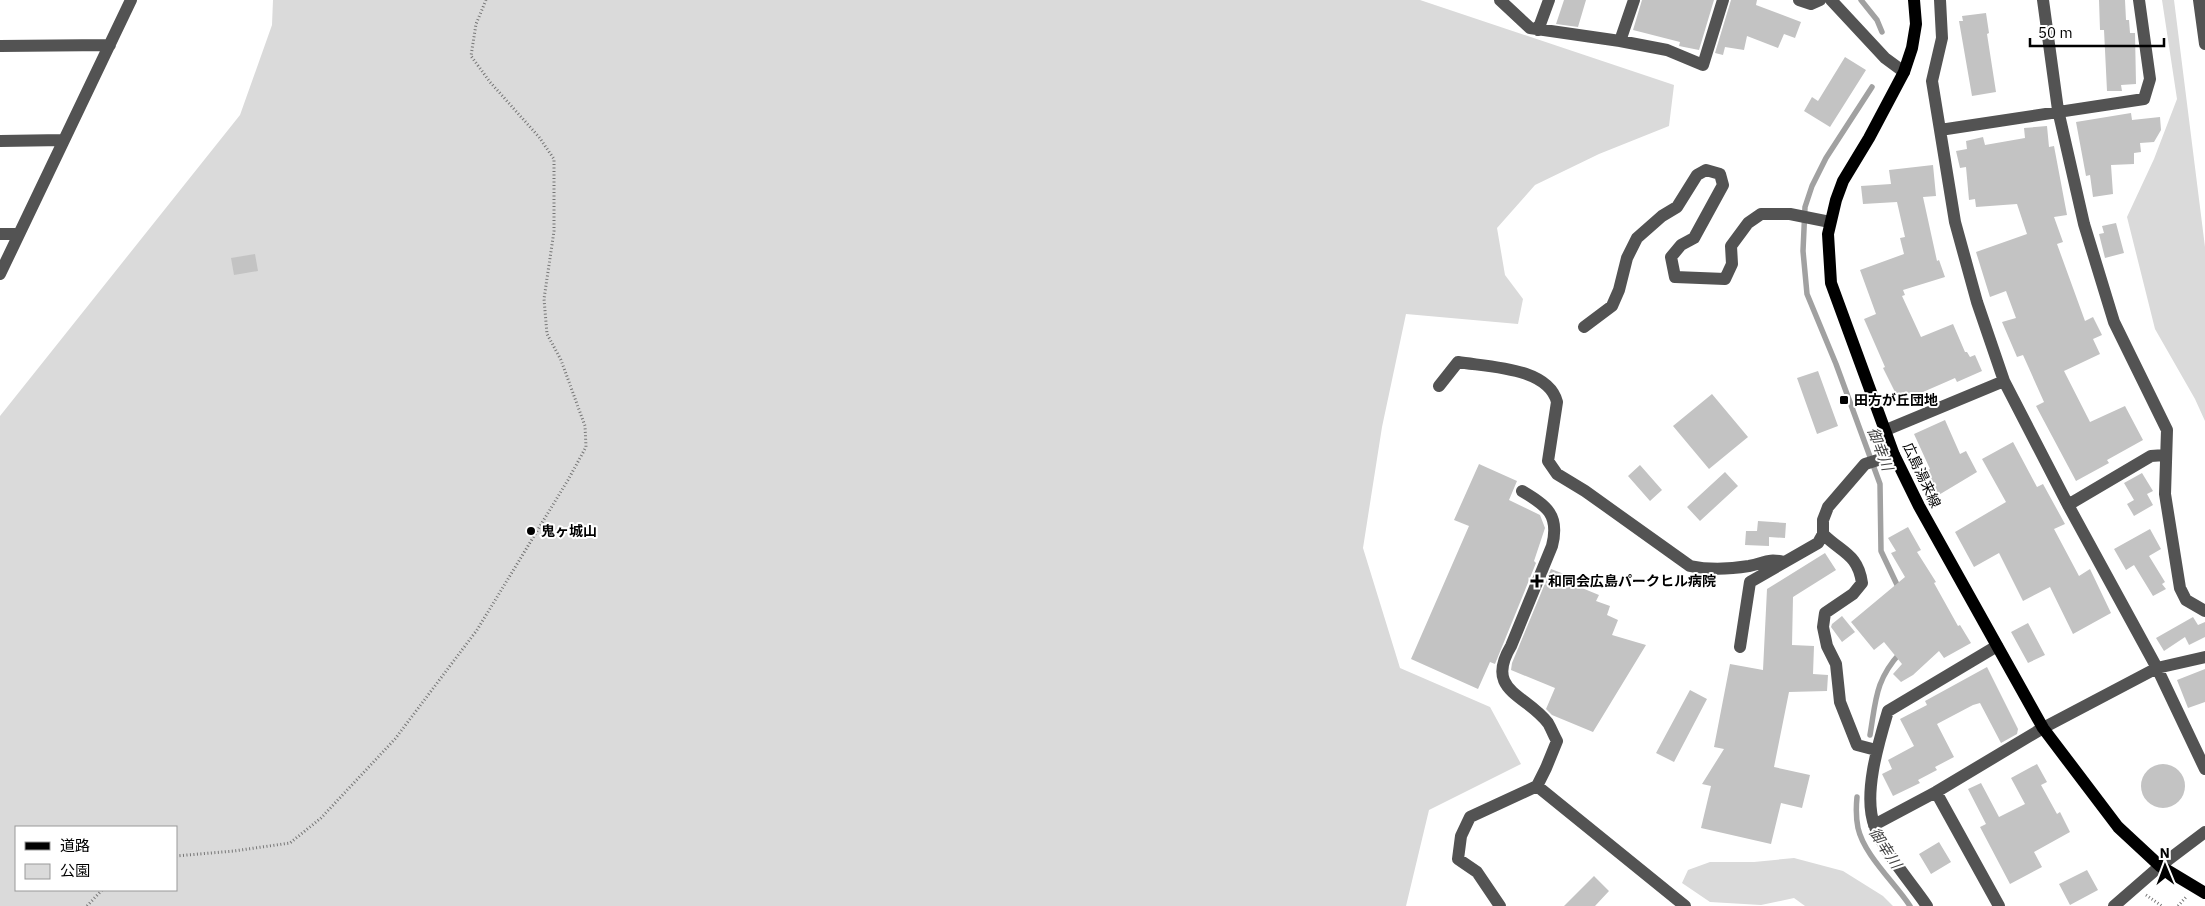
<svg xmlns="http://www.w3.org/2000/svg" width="2205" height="906" viewBox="0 0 2205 906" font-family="'IBM Plex Sans','Noto Sans JP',sans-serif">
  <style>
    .green { fill: #dadada; fill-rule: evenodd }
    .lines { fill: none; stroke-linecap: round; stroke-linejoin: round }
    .stream { stroke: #a1a1a1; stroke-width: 5.5 }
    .building { fill: #c3c3c3 }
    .path { stroke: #757575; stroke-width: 3; stroke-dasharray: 1 2.5; stroke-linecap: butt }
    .minor { stroke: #535353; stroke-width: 12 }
    .major { stroke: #000; stroke-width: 12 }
    .poi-dot { fill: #000; stroke: #fff; stroke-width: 2 }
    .labels { text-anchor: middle; stroke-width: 4; stroke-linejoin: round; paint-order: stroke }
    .poi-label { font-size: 14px; font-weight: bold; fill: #000; stroke: #fff; text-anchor: start }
    .street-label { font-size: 14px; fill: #000; stroke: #fff }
    .water-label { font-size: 15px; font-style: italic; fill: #424242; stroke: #fff }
  </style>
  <rect width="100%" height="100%" fill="#fff"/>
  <path class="green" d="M 273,0 L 1420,0 L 1674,85 L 1669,126 L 1599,154 L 1535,185 L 1497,228 L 1505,275 L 1523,299 L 1518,324 L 1406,314 L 1382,427 L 1363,548 L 1400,668 L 1490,707 L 1521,764 L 1429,810 L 1406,906 L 0,906 L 0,416 L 240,115 L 272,25 ZM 16,827 L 176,827 L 176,890 L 16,890 Z
    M 2162,0 L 2174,0 L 2205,247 L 2205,421 L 2195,399 L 2155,329 L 2127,217 L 2154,159 L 2177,99 Z
    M 1794,858 L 1843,871 L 1883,896 L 1893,906 L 1805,906 L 1794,898 L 1761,905 L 1710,902 L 1682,883 L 1688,870 L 1710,862 L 1754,862 Z"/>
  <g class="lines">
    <path class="stream" d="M 1861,0 L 1877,20 L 1882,32
      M 1872,87 L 1826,158 L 1812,186 L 1805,207 L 1803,251 L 1807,294 L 1836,364 L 1880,484 L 1881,551 L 1900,591
      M 1870,735 C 1876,700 1875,680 1901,652
      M 1857,797 C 1856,807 1856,818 1858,828 C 1864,855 1895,883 1910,906"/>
  </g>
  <path class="building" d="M 1564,0 L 1586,0 L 1578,27 L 1556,24 Z
    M 1642,0 L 1714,0 L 1699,50 L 1679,46 L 1680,42 L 1633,30 Z
    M 1731,0 L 1757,0 L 1756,5 L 1801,22 L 1795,38 L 1784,34 L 1778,48 L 1747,36 L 1744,50 L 1725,47 L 1723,55 L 1715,53 Z
    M 2099,0 L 2125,0 L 2126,20 L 2129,20 L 2130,33 L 2135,33 L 2136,84 L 2121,85 L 2122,91 L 2107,91 L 2104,30 L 2100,30 Z
    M 1986,13 L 1989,33 L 1987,34 L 1996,92 L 1972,96 L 1959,21 L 1963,21 L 1962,16 Z
    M 1845,57 L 1866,70 L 1830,127 L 1804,111 L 1812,97 L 1818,101 Z
    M 2131,113 L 2132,120 L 2160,117 L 2161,130 L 2154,142 L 2140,143 L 2141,152 L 2134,153 L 2134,164 L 2111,165 L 2113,194 L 2093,197 L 2090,175 L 2086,176 L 2076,122 Z
    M 2047,126 L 2049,147 L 2054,146 L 2067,215 L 2054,217 L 2063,242 L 2057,244 L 2085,321 L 2093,317 L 2102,335 L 2093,339 L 2100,354 L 2064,371 L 2090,422 L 2125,406 L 2143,440 L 2107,460 L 2109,463 L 2076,481 L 2036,406 L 2044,402 L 2023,355 L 2017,357 L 2002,322 L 2016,318 L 2006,291 L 1990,297 L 1976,252 L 2027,234 L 2017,204 L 1976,207 L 1975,199 L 1969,200 L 1966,167 L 1960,168 L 1956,151 L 1967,149 L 1966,141 L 1983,137 L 1985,145 L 2025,138 L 2024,128 Z
    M 1933,165 L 1936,196 L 1923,197 L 1937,261 L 1939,260 L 1945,277 L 1903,290 L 1905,295 L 1902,296 L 1921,337 L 1953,324 L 1965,352 L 1967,352 L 1970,357 L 1975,355 L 1982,371 L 1957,382 L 1955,378 L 1946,382 L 1900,402 L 1883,368 L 1885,367 L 1864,319 L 1876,314 L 1860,270 L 1904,254 L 1900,238 L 1905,237 L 1897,202 L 1863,204 L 1861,186 L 1891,184 L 1889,170 Z
    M 2116,223 L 2124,253 L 2105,258 L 2099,234 L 2104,233 L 2102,226 Z
    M 255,254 L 258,271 L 234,275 L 231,258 Z
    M 1818,371 L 1838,426 L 1817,434 L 1797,378 Z
    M 1712,394 L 1748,437 L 1709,469 L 1673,426 Z
    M 1945,420 L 1960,454 L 1966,451 L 1977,472 L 1937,496 L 1924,472 L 1930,469 L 1914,434 Z
    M 2013,442 L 2037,487 L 2043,484 L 2065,524 L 2054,529 L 2079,576 L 2090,569 L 2111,613 L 2073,634 L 2050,587 L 2023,601 L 1999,553 L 1974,567 L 1955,532 L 2006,502 L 1982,459 Z
    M 1479,464 L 1517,481 L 1509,500 L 1540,515 L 1545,528 L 1534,561 L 1536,563 L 1495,664 L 1490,662 L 1478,689 L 1411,659 L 1469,526 L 1454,520 Z
    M 1640,465 L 1662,490 L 1650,501 L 1628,476 Z
    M 1725,472 L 1738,486 L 1700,521 L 1687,507 Z
    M 2142,473 L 2153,491 L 2147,494 L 2153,505 L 2134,516 L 2127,504 L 2134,500 L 2124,483 Z
    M 1758,521 L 1786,523 L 1785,538 L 1769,537 L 1769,546 L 1745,545 L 1746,531 L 1757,531 Z
    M 1908,527 L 1921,550 L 1917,552 L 1936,582 L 1934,583 L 1958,626 L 1960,625 L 1971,643 L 1944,658 L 1939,651 L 1913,675 L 1901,682 L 1893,674 L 1902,664 L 1884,642 L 1874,650 L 1851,622 L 1905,577 L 1891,553 L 1896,551 L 1888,538 Z
    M 2150,529 L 2161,549 L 2149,556 L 2165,582 L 2162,584 L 2166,589 L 2153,596 L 2134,565 L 2126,570 L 2114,549 Z
    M 1825,553 L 1836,570 L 1793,597 L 1792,645 L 1814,646 L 1813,674 L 1828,675 L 1827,691 L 1789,692 L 1774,767 L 1810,775 L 1802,808 L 1781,803 L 1771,844 L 1701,828 L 1711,786 L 1702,784 L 1724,749 L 1714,747 L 1730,664 L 1763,670 L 1767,589 Z
    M 1551,569 L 1585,582 L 1582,588 L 1599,595 L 1596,601 L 1610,606 L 1607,615 L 1618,620 L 1612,635 L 1646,645 L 1593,732 L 1552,715 L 1546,709 L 1555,688 L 1511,670 L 1512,663 Z
    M 1842,616 L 1855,632 L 1842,642 L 1831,627 L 1832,624 Z
    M 2193,617 L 2198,625 L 2205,622 L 2205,637 L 2189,645 L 2185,637 L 2164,651 L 2156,638 Z
    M 2028,623 L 2045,655 L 2028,663 L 2011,632 Z
    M 1987,667 L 2018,729 L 2017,734 L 2001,743 L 1980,703 L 1973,705 L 1937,724 L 1954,757 L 1935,767 L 1937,770 L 1918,780 L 1920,783 L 1893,796 L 1882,774 L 1892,769 L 1888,760 L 1914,746 L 1900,719 L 1927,705 L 1925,701 Z
    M 2205,669 L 2205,702 L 2188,708 L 2177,680 Z
    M 1690,690 L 1707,699 L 1674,762 L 1656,753 Z
    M 2037,764 L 2047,782 L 2041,785 L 2057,814 L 2060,812 L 2070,832 L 2034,852 L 2042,867 L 2010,884 L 1980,827 L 1986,824 L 1968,789 L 1981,783 L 1999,817 L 2025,804 L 2011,778 Z
    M2141 786a22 22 0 1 1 44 0a22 22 0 1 1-44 0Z
    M 1939,842 L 1951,862 L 1931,874 L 1919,854 Z
    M 2087,870 L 2098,890 L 2070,905 L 2059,884 Z
    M 1594,876 L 1609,891 L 1595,906 L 1564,906 Z"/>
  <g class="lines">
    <path class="path" d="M 176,856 L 234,851 L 290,843 L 321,818 L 395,739 L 477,630 L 568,480 L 586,447 L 585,426 L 561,360 L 547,334 L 544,299 L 554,231 L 554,159 L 539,137 L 490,82 L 471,56 L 476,24 L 486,0
      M 2146,895 L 2162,906
      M 87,906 L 102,890
      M 2178,906 L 2186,897"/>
    <path class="minor" d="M 1500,0 L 1530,28 L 1620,41 L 1667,50 L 1703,65 L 1723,0
      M 1799,0 L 1811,4 L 1820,0
      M 1831,0 L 1885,58 L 1904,72
      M 1940,0 L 1942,38 L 1932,81 L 1955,222 L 1977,302 L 2004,381 L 2068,505 L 2157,668 L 2205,769
      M 2043,0 L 2058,110 L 2084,224 L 2114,322 L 2167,430 L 2165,494 L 2180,588 L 2186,600 L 2205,611
      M 2199,0 L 2205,44
      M 1538,30 L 1549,0
      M 1620,41 L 1634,0
      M 0,46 L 110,45
      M 1940,130 L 2144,99 L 2150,79 L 2139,0
      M 0,141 L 64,140
      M 0,234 L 19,234
      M 0,274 L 131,0
      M 1584,327 L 1612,306 L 1619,290 L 1627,258 L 1637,238 L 1662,216 L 1677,207 L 1697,175 L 1706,170 L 1720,174 L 1723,185 L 1694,238 L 1681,245 L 1671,257 L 1675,277 L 1725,279 L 1732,264 L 1731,246 L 1748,223 L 1761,214 L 1790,214 L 1830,222
      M 1439,386 L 1458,362 C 1488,367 1548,367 1557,402 L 1548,461 L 1557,474 L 1585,491 L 1690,566 C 1709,570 1730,569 1749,566 C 1765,563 1767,558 1784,562
      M 1886,430 L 2004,381
      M 2068,505 L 2151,456 L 2165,455
      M 1823,534 C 1842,553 1858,554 1862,583 L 1853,594 L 1825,613 L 1823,627 L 1827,646 L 1836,664 L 1840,702 L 1857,745 L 1876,750
      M 1740,647 L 1750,582 L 1818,543 L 1823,534 L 1823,520 L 1828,507 L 1865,464 L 1894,455
      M 1537,786 L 1685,906
      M 1936,792 L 1999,906
      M 1874,825 L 1936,792 L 2043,728 L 2157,668 L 2205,657
      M 1500,906 L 1477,872 L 1458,859 L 1461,836 L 1470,817 L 1537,786 L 1546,768 L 1557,741 C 1554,736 1551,728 1548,723 C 1526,694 1484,691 1511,646 L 1552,546 C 1560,515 1547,506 1522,491
      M 1927,906 C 1910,881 1886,855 1875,827 C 1862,796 1879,741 1888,711 L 1997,646
      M 2114,906 L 2160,866 L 2205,832"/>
    <path class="major" d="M 1914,0 L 1916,24 L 1912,48 L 1904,72 L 1869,138 L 1843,181 L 1836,200 L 1828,234 L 1831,283 L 1894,455 L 1919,506 L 2043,728 L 2118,827 L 2160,866 L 2205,893"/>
  </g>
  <g class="poi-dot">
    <rect x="1839" y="395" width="10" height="10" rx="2.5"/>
    <circle cx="531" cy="531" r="5"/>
    <path d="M1534.5 573.5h5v5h5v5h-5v5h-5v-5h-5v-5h5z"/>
  </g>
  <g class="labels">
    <g class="poi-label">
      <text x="1854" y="405">田方が丘団地</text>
      <text x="541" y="536">鬼ヶ城山</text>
      <text x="1548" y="586">和同会広島パークヒル病院</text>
    </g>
    <g class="street-label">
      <text transform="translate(1922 475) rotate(65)" y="5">広島湯来線</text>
    </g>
    <g class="water-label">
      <text transform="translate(1880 449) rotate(69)" y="5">御幸川</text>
      <text transform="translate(1885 848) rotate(57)" y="5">御幸川</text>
    </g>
  </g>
  <rect x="15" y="826" width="162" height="65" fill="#ffffff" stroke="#999999"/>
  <rect x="25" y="842" width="25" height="8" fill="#000000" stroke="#999999"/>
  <text x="60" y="851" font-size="15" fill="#000000">道路</text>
  <rect x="25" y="864" width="25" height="15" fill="#dadada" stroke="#999999"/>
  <text x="60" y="876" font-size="15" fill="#000000">公園</text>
  <g transform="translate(2165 866) rotate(359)" stroke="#ffffff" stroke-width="4" paint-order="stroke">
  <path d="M0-4L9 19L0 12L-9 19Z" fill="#000000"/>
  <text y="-8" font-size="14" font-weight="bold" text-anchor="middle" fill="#000000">N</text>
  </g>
  <path d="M2030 38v8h134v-8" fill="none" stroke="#000000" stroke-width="2.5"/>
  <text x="2038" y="38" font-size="15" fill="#000000" stroke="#ffffff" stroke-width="4" paint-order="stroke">50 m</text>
</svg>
